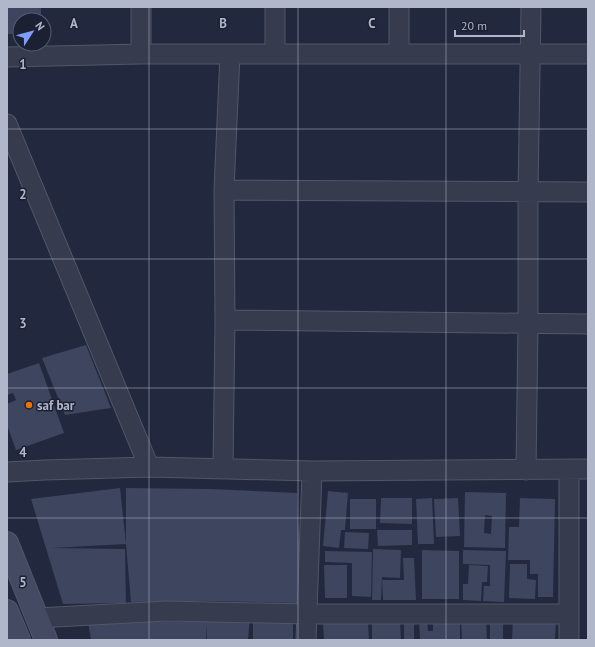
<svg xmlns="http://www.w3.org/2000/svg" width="595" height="647" viewBox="0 0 595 647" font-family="'PT Sans',sans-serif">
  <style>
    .building { fill: #3d455f; fill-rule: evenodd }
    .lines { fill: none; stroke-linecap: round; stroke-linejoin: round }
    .street-casing { stroke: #515769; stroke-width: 21 }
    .secondary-casing { stroke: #515769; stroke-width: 24 }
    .street { stroke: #363c4e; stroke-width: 19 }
    .secondary { stroke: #434a62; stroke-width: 22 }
    .grid { fill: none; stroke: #b1b7ca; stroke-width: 1; stroke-opacity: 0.55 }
    .food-dot { fill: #e8710a; stroke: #1b2133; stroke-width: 1.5 }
    .labels { text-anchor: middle; stroke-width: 3; stroke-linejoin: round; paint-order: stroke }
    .poi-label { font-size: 13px; font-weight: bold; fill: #b1b7ca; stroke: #1b2133; text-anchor: start }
    .grid-label { font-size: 13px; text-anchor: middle; font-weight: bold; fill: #b1b7ca; stroke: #1b2133; stroke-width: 3; stroke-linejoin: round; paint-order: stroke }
  </style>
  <rect width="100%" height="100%" fill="#22293e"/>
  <path class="building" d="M 7,7 L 41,7 L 41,20 L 20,20 L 20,34 L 7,34 Z
    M 86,345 L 111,408 L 65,415 L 42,358 Z
    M 39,363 L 64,433 L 16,450 L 7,425 L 7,404 L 16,400 L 13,393 L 7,395 L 7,374 Z
    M 120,488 L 126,544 L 126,488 L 210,489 L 297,493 L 299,548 L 297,603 L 205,601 L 131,602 L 126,544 L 52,548 L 125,549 L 126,603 L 63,604 L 31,499 Z
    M 328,491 L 348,493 L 345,530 L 341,530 L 339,548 L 323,546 Z
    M 465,492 L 506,493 L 505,548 L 464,547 ZM 485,515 L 492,516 L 491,534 L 484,533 Z
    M 381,498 L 412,498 L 412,524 L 380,523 Z
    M 432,498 L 434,544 L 418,544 L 416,499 Z
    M 458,498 L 460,536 L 436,537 L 434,499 Z
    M 520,498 L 555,499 L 553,597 L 538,597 L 538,574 L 530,574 L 530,560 L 508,560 L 509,527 L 519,527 Z
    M 350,499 L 376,499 L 376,529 L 350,529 Z
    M 377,530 L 412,530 L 412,545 L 378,546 Z
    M 345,532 L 369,533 L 368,549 L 344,548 Z
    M 373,549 L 401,550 L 400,578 L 382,577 L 381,600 L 372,600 Z
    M 422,550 L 459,551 L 459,599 L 422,599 Z
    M 463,550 L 506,551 L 504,602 L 483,601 L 484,586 L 490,586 L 490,565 L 463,564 Z
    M 325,551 L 372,552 L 371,597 L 352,596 L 352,563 L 325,562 Z
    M 403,558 L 414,558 L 416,600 L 383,600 L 382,580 L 404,580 Z
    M 510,564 L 527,564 L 527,579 L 536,580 L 535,599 L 509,598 Z
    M 324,565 L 347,565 L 347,598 L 325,598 Z
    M 469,565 L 488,566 L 487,582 L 482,582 L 481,601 L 463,600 L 463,584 L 468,584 Z
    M 250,616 L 248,640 L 207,640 L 206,625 L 206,640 L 91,640 L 88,622 L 206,622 L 205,617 Z
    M 513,618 L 556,620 L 555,640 L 512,640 Z
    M 293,619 L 293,640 L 253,640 L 253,620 Z
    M 486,619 L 487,640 L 462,640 L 461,620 Z
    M 400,620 L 401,640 L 372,640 L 372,621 Z
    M 419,620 L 427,621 L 428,631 L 433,631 L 433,620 L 460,621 L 460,640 L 420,640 Z
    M 404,621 L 414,621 L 414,640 L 404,640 Z
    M 368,622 L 369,640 L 324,640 L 323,624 Z
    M 490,623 L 503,623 L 503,640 L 490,640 Z"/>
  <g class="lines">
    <g class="street-casing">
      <path id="street" d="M 141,54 L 141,7
        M 275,54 L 275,7
        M 399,54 L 399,7
        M 7,57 L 141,54 L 588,54
        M 7,124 L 149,467
        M 224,190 L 588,192
        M 225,320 L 588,324
        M 223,468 L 225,320 L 224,190 L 230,54
        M 569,469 L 569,640
        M 526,470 L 528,324 L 528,192 L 531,7
        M 7,472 L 45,470 L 149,467 L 312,471 L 588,469
        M 37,618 L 167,611 L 307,614 L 569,614
        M 306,640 L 312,471"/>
    </g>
    <g class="secondary-casing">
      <path id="secondary" d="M 7,543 L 46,640
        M 7,611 L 19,640"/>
    </g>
    <use href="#street" class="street"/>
    <use href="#secondary" class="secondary"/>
  </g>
  <path class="grid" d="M 149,7 L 149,640M 298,7 L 298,640M 446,7 L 446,640M 7,129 L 588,129M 7,259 L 588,259M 7,388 L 588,388M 7,518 L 588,518"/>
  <circle class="food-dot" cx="29" cy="405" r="4"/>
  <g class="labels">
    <g class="poi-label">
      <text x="37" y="410">saf bar</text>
    </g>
  </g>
  <g class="grid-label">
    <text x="74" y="28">A</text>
    <text x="223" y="28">B</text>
    <text x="372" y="28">C</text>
    <text x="23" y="69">1</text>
    <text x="23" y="199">2</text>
    <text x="23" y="328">3</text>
    <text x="23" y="457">4</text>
    <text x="23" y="587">5</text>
  </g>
  <rect width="595" height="647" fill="none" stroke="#b1b7ca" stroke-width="16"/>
  <g transform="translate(32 32) rotate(54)"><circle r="19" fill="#1b2133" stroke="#575d6f"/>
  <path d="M0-3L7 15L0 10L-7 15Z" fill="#819cff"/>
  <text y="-6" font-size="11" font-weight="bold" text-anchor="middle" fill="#b1b7ca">N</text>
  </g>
  <path d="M455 30v6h69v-6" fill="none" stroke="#b1b7ca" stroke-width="2"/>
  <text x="461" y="30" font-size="12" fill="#b1b7ca" stroke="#1b2133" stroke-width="3" paint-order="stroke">20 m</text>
</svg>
